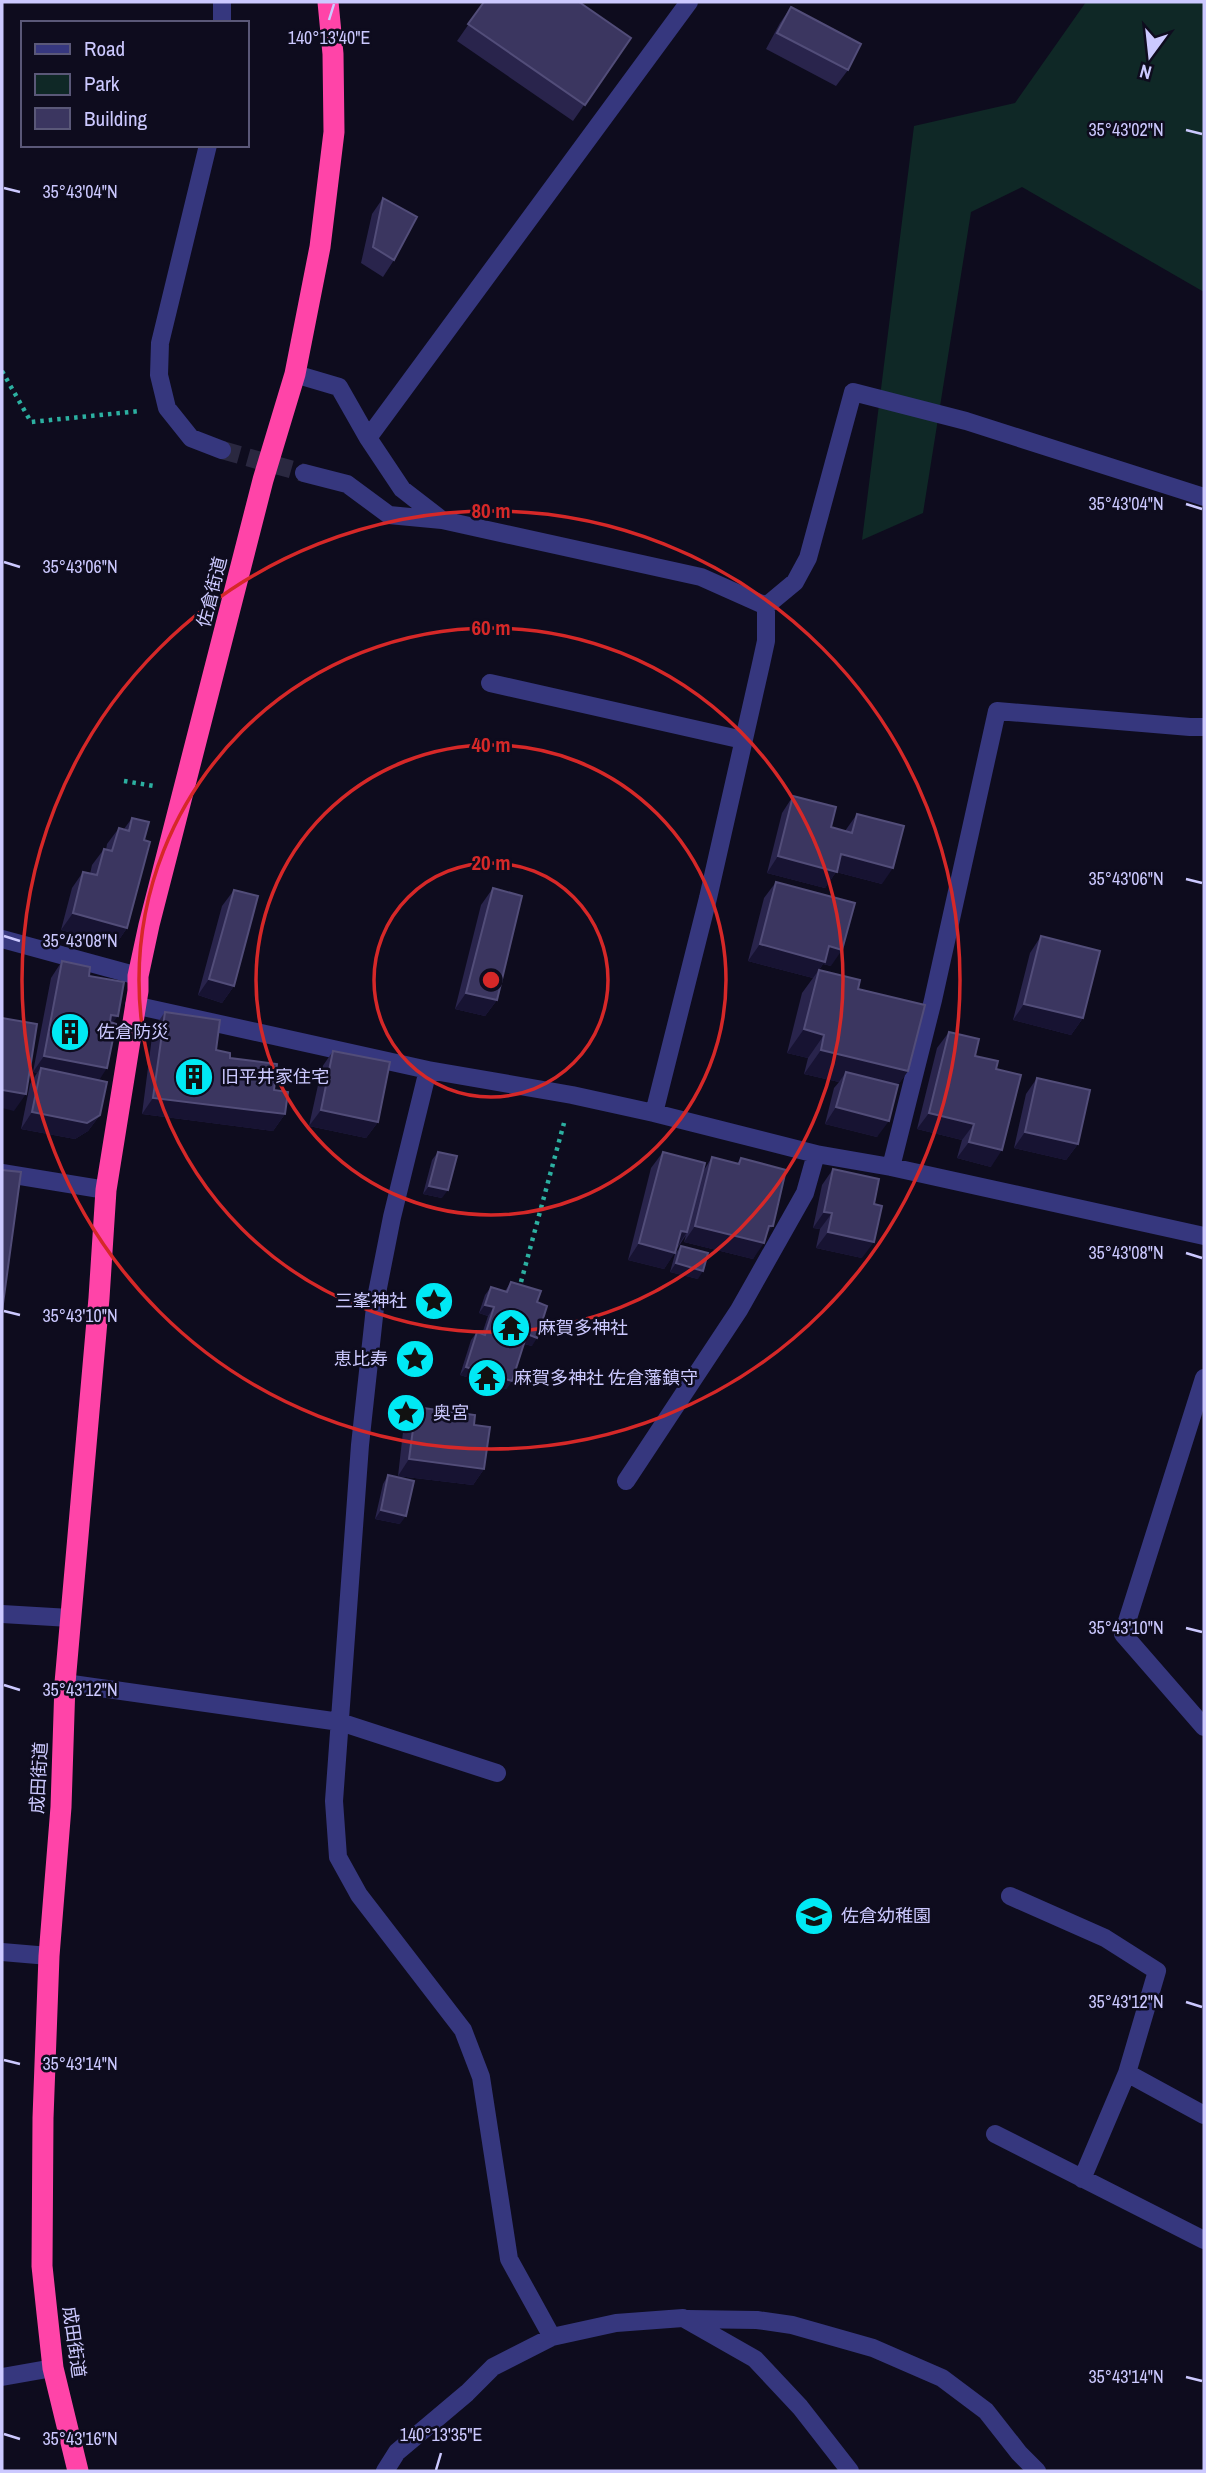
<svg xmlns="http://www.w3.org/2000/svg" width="1206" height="2473" viewBox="0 0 1206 2473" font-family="'Archivo Narrow','Noto Sans JP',sans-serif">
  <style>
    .green { fill: #0f2826 }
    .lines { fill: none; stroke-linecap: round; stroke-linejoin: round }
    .minor-tunnel { stroke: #2a2840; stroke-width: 18; stroke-dasharray: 18 9; stroke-linecap: butt }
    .path { stroke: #2cb0a1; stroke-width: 4.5; stroke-dasharray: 3.5 5; stroke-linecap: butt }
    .minor { stroke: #36377e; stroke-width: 18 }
    .highway { stroke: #ff44a8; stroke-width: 21 }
    .wall { fill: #29244c }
    .shaded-wall { fill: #171332 }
    .building { fill: #3b3660; stroke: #524d79; stroke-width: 2 }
    .ticks { fill: none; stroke: #ccc9ff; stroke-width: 2.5 }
    .ring { fill: none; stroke: #d62828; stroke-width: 3.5 }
    .labels { text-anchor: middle; stroke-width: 5; stroke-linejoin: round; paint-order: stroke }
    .street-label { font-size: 18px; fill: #ccc9ff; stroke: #0e0c1e }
    .poi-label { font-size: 18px; fill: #ccc9ff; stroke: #0e0c1e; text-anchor: start }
    .ticks-label { font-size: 18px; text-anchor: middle; fill: #ccc9ff; stroke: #0e0c1e; stroke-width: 5; stroke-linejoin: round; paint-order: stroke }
    .centre { fill: #d62828; stroke: #0e0c1e; stroke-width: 3.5 }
    .ring-label { font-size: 21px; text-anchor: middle; font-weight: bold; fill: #d62828; stroke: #0e0c1e; stroke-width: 5; stroke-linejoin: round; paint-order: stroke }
  </style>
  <rect width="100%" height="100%" fill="#0e0c1e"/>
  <path class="green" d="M 1086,2 L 1204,2 L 1204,292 L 1022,187 L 971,212 L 923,513 L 862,540 L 914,126 L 1015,103 Z"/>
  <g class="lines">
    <path class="minor-tunnel" d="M 222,450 L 304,473"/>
    <path class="path" d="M 2,371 L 31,422 L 140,411
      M 124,781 L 154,786
      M 521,1282 L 564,1123"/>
    <path class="minor" d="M 222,2 L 222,23
      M 208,145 L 160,343 L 159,375 L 167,408 L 191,438 L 222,450
      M 295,374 L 339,387 L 368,438 L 402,489 L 442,520 L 701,577 L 766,606 L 766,641 L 761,664 L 708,898 L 654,1113
      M 368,438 L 689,2
      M 304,473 L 347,484 L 389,515 L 442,520
      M 766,606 L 795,582 L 808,558 L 853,392 L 966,421 L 1204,497
      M 490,683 L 743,740
      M 2,939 L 138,976
      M 134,1005 L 428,1070 L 572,1095 L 654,1113 L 816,1154 L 891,1167 L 1204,1236
      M 428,1070 L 392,1217 L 376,1298 L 360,1445 L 334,1801 L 338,1857 L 359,1895 L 463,2030 L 481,2077 L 509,2259 L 552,2337
      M 891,1167 L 933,1000 L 997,711 L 1190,727 L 1204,727
      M 2,1173 L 106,1190
      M 1204,1378 L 1123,1634 L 1204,1727
      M 626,1481 L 739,1310 L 805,1193 L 816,1154
      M 2,1614 L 70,1618
      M 65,1683 L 340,1722 L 497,1773
      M 1010,1896 L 1105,1938 L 1157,1971 L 1127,2073 L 1082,2179
      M 2,1952 L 49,1956
      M 1127,2073 L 1204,2115
      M 995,2134 L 1204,2240
      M 687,2319 L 757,2320 L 792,2325 L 873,2348 L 942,2378 L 986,2411 L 1019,2453 L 1037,2471
      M 2,2377 L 53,2368
      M 385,2471 L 397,2452 L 467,2393 L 493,2367 L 552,2337 L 616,2323 L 683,2318 L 755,2359 L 800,2407 L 850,2471"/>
    <path class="highway" d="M 78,2471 L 53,2368 L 47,2313 L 42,2266 L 43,2118 L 49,1956 L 61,1807 L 65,1683 L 99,1298 L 106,1190 L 138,991 L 138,976 L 149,925 L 263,480 L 295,374 L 320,247 L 334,132 L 333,54 L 328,2"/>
  </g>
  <path class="wall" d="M 484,2 L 631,38 L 573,121 L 457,41 Z
    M 791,7 L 848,70 L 836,86 L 766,49 L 780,23 Z
    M 383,198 L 394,260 L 383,277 L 361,263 L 372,214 Z
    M 793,796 L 831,827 L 845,831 L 857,814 L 882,884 L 836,872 L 825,888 L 767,873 L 782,813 Z
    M 132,818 L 144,840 L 127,928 L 116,944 L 61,930 L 72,888 L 83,872 L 90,874 L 92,865 L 104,849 L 106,850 L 107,844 L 119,828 L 124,829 Z
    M 776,882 L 831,966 L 823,964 L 819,970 L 858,989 L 908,1071 L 897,1086 L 877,1137 L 825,1124 L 834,1088 L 839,1082 L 804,1074 L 808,1058 L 787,1053 L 802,993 L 813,978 L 748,961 L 764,898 Z
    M 493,888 L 497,1000 L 485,1016 L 455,1009 L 481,905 Z
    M 234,890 L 234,986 L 222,1003 L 198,995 L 222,906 Z
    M 1041,936 L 1083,1018 L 1071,1035 L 1013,1020 L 1030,953 Z
    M 62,961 L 89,976 L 113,1023 L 99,1080 L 100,1115 L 88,1131 L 75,1139 L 21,1129 L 30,1084 L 37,1073 L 33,1072 L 51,978 Z
    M 165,1012 L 216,1050 L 230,1058 L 274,1090 L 285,1114 L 273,1131 L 142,1114 L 153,1029 Z
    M 949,1032 L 975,1056 L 996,1069 L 991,1167 L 957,1158 L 962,1140 L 917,1129 L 937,1048 Z
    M 333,1051 L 378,1122 L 366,1138 L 309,1126 L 322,1067 Z
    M 1037,1078 L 1078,1144 L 1066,1160 L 1014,1148 L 1026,1094 Z
    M 438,1152 L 442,1198 L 423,1194 L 432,1160 Z
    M 663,1152 L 704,1170 L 712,1157 L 737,1164 L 741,1158 L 766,1235 L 753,1259 L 684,1242 L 686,1235 L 664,1269 L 628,1260 L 651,1168 Z
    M 833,1169 L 862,1258 L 816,1248 L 820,1229 L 813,1228 L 822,1185 Z
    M 681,1246 L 698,1279 L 670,1272 L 675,1254 Z
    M 511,1282 L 537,1302 L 532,1346 L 524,1344 L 512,1381 L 506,1389 L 460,1375 L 471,1340 L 477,1332 L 482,1334 L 488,1316 L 479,1313 L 485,1295 L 491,1287 L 505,1291 Z
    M 416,1407 L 484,1469 L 473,1485 L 398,1476 L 404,1423 Z
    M 388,1475 L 400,1524 L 375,1519 L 383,1484 Z"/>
  <path class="shaded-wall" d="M 841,854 L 893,868 L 882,884 L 836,872 L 825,888 L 767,873 L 778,856 Z
    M 73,913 L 127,928 L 116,944 L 61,930 Z
    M 760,944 L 829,946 L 842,950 L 831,966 L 823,964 L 813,978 L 748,961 Z
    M 209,979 L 234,986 L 222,1003 L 198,995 Z
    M 466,993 L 497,1000 L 485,1016 L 455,1009 Z
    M 1024,1004 L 1083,1018 L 1071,1035 L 1013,1020 Z
    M 111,1015 L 118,1016 L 106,1032 Z
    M 804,1029 L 824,1035 L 808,1058 L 787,1053 Z
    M 821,1050 L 908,1071 L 891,1095 L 846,1072 L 839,1082 L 804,1074 Z
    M 44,1056 L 107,1068 L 96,1085 L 41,1068 L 37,1073 L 33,1072 Z
    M 2,1090 L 26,1094 L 14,1111 L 2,1108 Z
    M 153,1098 L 285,1114 L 273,1131 L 142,1114 Z
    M 836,1107 L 889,1121 L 877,1137 L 825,1124 Z
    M 321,1110 L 378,1122 L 366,1138 L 309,1126 Z
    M 32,1112 L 100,1115 L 88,1131 L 75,1139 L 21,1129 Z
    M 929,1113 L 974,1124 L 962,1140 L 917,1129 Z
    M 1025,1132 L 1078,1144 L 1066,1160 L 1014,1148 Z
    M 969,1142 L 1002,1150 L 991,1167 L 957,1158 Z
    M 429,1186 L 448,1190 L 442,1198 L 423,1194 Z
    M 824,1212 L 832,1213 L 820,1229 L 813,1228 Z
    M 695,1226 L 773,1226 L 761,1242 L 764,1243 L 753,1259 L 684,1242 Z
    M 681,1231 L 687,1232 L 676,1249 Z
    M 828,1232 L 874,1242 L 862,1258 L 816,1248 Z
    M 639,1243 L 675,1253 L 664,1269 L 628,1260 Z
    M 676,1263 L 703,1271 L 698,1279 L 670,1272 Z
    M 485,1305 L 494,1307 L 488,1316 L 479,1313 Z
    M 527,1334 L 537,1338 L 532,1346 L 521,1343 Z
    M 466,1367 L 512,1381 L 506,1389 L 460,1375 Z
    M 409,1459 L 484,1469 L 473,1485 L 398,1476 Z
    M 381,1510 L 406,1516 L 400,1524 L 375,1519 Z"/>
  <path class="building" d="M 484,2 L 579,2 L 631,38 L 585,105 L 468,24 Z
    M 791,7 L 861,44 L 848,70 L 777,33 Z
    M 383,198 L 417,217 L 394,260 L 373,247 Z
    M 793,796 L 836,807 L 831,827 L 852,833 L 857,814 L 904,826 L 893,868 L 841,854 L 837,872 L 778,856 Z
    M 132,818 L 149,822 L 144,840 L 150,842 L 127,928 L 73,913 L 83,872 L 97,875 L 104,849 L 112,851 L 119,828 L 129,831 Z
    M 776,882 L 855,903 L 842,950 L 829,946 L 825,962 L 760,944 Z
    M 493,888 L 522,896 L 497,1000 L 466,993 Z
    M 234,890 L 258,896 L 234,986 L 209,979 Z
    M 1041,936 L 1100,951 L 1083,1018 L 1024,1004 Z
    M 62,961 L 90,967 L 89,976 L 124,982 L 118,1016 L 111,1015 L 110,1022 L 116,1024 L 107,1068 L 44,1056 Z
    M 819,970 L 860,980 L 858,989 L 925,1005 L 908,1071 L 821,1050 L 824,1035 L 804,1029 Z
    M 165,1012 L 220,1020 L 216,1050 L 230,1053 L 230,1058 L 277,1064 L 274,1090 L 288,1092 L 285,1114 L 153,1098 Z
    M 2,1018 L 37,1024 L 26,1094 L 2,1090 Z
    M 949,1032 L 979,1039 L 975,1056 L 998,1061 L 996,1069 L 1021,1075 L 1002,1150 L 969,1142 L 974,1124 L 929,1113 Z
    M 333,1051 L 390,1062 L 378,1122 L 321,1110 Z
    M 41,1068 L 107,1082 L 100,1115 L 87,1123 L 32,1112 Z
    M 846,1072 L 898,1085 L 889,1121 L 836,1107 Z
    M 1037,1078 L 1090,1090 L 1078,1144 L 1025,1132 Z
    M 438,1152 L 457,1156 L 448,1190 L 429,1186 Z
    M 663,1152 L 705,1163 L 687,1232 L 681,1231 L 675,1253 L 639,1243 Z
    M 712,1157 L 739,1164 L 741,1158 L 786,1170 L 773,1226 L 769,1226 L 764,1243 L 695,1226 Z
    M 833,1169 L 879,1179 L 874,1204 L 882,1206 L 874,1242 L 828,1232 L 832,1213 L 824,1212 Z
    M 2,1170 L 21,1172 L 2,1311 Z
    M 681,1246 L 708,1253 L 703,1271 L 676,1263 Z
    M 511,1282 L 541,1291 L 537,1302 L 547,1306 L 537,1338 L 527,1334 L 512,1381 L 466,1367 L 477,1332 L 485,1335 L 494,1307 L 485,1305 L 491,1287 L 507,1292 Z
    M 416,1407 L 475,1415 L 474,1425 L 490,1427 L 484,1469 L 409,1459 Z
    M 388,1475 L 414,1481 L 406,1516 L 381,1510 Z"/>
  <path class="ticks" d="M 329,20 L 334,4M 1186,130 L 1202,134M 4,188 L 20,192M 1186,504 L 1202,509M 4,562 L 20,567M 1186,879 L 1202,883M 4,936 L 20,941M 1186,1253 L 1202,1258M 4,1311 L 20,1315M 1186,1628 L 1202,1632M 4,1685 L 20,1690M 1186,2002 L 1202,2007M 4,2060 L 20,2064M 1186,2377 L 1202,2381M 4,2434 L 20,2439M 436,2470 L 441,2453"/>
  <g class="ring">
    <circle cx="491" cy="980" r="117"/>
    <circle cx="491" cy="980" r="235"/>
    <circle cx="491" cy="980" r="352"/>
    <circle cx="491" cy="980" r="469"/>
  </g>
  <defs>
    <g id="building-disc" transform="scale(2.0125)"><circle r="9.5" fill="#00e9f4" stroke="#0e0c1e"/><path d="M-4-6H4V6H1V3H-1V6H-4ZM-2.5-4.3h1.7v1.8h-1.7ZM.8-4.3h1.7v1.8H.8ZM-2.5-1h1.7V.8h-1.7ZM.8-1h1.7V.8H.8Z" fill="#111"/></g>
    <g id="sight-disc" transform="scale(2.0125)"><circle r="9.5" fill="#00e9f4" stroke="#0e0c1e"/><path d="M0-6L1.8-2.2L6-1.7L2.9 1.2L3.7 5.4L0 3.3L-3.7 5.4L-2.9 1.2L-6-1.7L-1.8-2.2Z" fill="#111"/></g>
    <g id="temple-disc" transform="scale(2.0125)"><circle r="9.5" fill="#00e9f4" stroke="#0e0c1e"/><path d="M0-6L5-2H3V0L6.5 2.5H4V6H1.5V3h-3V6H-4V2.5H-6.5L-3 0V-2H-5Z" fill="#111"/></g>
    <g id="school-disc" transform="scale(2.0125)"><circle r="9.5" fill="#00e9f4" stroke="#0e0c1e"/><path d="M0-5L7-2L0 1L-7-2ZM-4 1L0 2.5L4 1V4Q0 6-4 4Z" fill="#111"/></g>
  </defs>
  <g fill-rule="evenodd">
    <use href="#building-disc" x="70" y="1032"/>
    <use href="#building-disc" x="194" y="1077"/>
    <use href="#sight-disc" x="434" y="1301"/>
    <use href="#temple-disc" x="511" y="1328"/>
    <use href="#sight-disc" x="415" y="1359"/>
    <use href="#temple-disc" x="487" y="1378"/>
    <use href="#sight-disc" x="406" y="1413"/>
    <use href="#school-disc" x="814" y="1916"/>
  </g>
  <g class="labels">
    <g class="street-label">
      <text transform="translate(212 592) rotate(-76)" y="6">佐倉街道</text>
      <text transform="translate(39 1778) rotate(-87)" y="6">成田街道</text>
      <text transform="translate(74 2342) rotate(82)" y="6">成田街道</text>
    </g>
    <g class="poi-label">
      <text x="97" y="1038">佐倉防災</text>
      <text x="221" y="1083">旧平井家住宅</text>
      <text x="407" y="1307" text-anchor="end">三峯神社</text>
      <text x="538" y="1334">麻賀多神社</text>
      <text x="388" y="1365" text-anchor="end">恵比寿</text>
      <text x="514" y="1384">麻賀多神社 佐倉藩鎮守</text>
      <text x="433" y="1419">奥宮</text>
      <text x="841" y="1922">佐倉幼稚園</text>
    </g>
  </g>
  <g class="ticks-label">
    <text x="329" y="44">140°13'40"E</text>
    <text x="1126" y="136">35°43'02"N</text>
    <text x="80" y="198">35°43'04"N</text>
    <text x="1126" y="510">35°43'04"N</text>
    <text x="80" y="573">35°43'06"N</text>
    <text x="1126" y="885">35°43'06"N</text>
    <text x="80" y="947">35°43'08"N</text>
    <text x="1126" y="1259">35°43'08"N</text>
    <text x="80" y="1322">35°43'10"N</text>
    <text x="1126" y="1634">35°43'10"N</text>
    <text x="80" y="1696">35°43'12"N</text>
    <text x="1126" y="2008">35°43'12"N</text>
    <text x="80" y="2070">35°43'14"N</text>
    <text x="1126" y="2383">35°43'14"N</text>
    <text x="441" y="2441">140°13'35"E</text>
    <text x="80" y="2445">35°43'16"N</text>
  </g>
  <circle cx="491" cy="980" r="10" class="centre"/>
  <g class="ring-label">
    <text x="491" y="518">80 m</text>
    <text x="491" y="635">60 m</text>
    <text x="491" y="752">40 m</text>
    <text x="491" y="870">20 m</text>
  </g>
  <rect width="1206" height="2473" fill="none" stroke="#ccc9ff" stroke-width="7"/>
  <rect x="21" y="21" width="228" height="126" fill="#0e0c1e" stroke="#5a5878" stroke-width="2"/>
  <rect x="35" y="44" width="35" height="10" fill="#36377e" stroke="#5a5878" stroke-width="2"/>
  <text x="84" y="56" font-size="21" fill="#ccc9ff">Road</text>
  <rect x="35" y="74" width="35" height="21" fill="#0f2826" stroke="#5a5878" stroke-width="2"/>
  <text x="84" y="91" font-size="21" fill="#ccc9ff">Park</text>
  <rect x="35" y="108" width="35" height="21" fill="#3b3660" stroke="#5a5878" stroke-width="2"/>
  <text x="84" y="126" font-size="21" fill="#ccc9ff">Building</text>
  <g transform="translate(1150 56) rotate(195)" stroke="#0e0c1e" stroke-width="5" paint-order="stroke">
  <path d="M0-5L12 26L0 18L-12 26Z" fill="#ccc9ff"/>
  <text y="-10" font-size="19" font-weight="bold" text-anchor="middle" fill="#ccc9ff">N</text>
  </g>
</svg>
